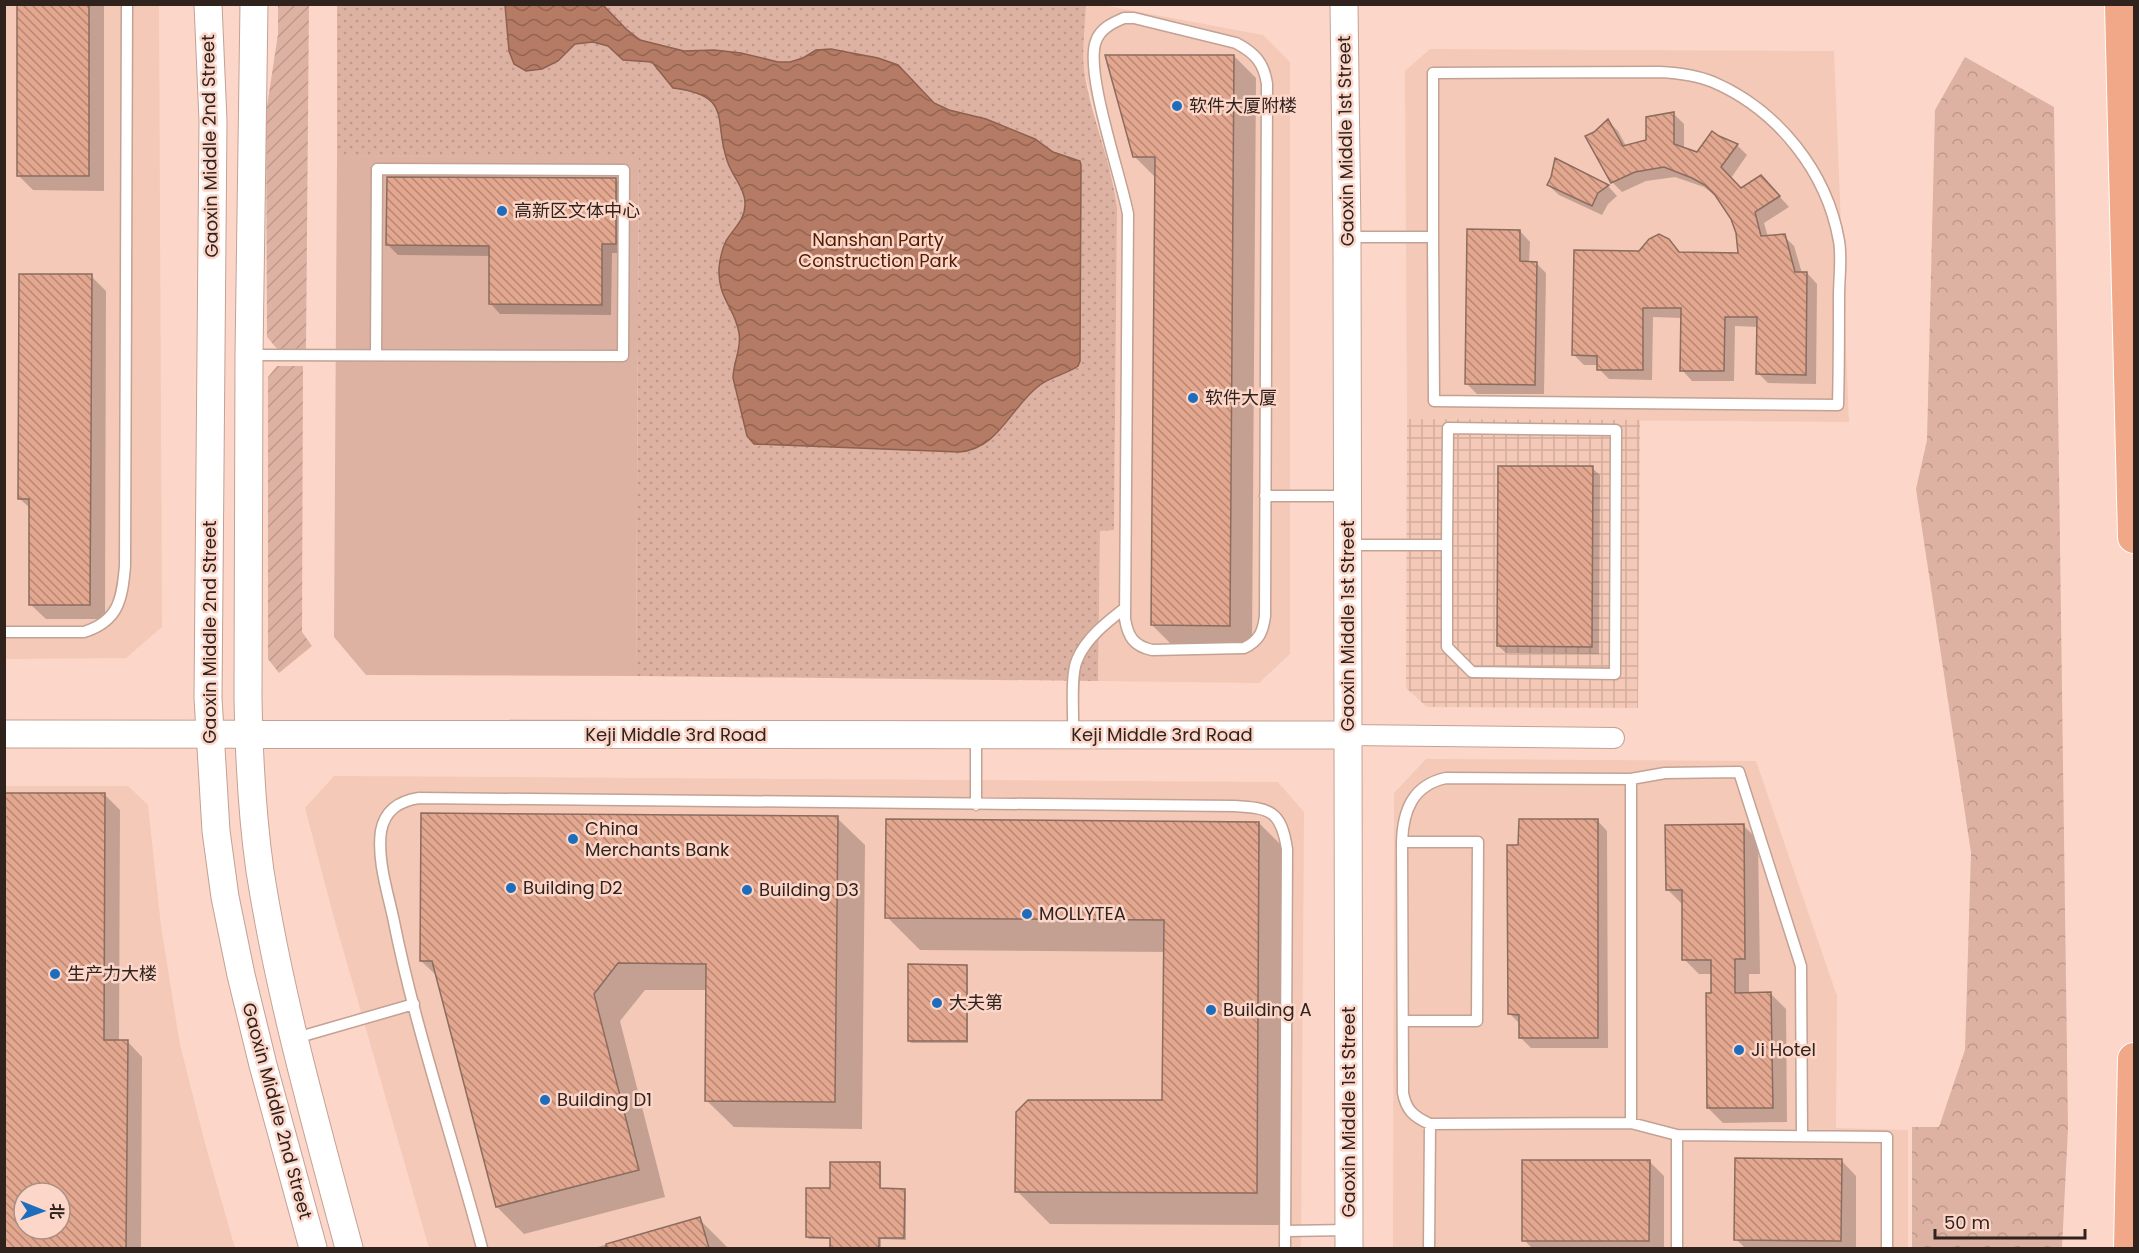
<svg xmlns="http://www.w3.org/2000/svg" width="2139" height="1253" viewBox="0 0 2139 1253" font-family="Poppins,'Noto Sans SC',sans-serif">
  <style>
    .built { fill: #f4c9b7; fill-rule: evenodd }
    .industrial { fill: url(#industrial-grid) }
    .grass { fill: #ddb2a2 }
    .forest { fill: url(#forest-crowns) }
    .park { fill: url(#park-dots) }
    .garden { fill: url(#garden-furrows) }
    .water { fill: url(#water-waves); stroke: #8d604f; stroke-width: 1.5 }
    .shadow { fill: #0003; fill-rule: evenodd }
    .building { fill: url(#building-back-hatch); stroke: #8b6c5f; stroke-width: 1.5; fill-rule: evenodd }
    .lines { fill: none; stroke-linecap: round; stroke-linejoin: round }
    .lane-casing { stroke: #c3a193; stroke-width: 13 }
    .street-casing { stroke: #c3a193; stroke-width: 22 }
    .secondary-casing { stroke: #c3a193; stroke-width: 29 }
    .primary-casing { stroke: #fff; stroke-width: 34 }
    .lane { stroke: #fff; stroke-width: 10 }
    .street { stroke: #fff; stroke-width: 20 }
    .secondary { stroke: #fff; stroke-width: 27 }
    .primary { stroke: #f1a888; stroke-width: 32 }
    .poi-dot { fill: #1e6dbc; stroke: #fcd7c9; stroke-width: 2 }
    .labels { text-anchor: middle; stroke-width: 5; stroke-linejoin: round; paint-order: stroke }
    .poi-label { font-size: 18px; fill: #30221d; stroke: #fcd7c9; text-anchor: start }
    .street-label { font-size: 18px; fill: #30221d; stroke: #fcd7c9 }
    .park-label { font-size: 18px; fill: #521c02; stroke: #fcd7c9 }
  </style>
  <defs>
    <pattern id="industrial-grid" width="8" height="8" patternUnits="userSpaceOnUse" patternTransform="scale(1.5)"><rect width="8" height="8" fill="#f4c9b7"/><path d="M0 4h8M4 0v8" fill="none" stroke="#d2ac9d"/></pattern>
    <pattern id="forest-crowns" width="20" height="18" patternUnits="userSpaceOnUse" patternTransform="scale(1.5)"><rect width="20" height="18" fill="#ddb2a2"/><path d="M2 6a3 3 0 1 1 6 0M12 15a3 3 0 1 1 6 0" fill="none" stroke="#be998b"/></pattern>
    <pattern id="park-dots" width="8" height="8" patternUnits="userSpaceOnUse" patternTransform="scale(1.5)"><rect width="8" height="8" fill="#ddb2a2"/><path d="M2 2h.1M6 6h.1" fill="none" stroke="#be998b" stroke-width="1.8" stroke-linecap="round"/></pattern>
    <pattern id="garden-furrows" width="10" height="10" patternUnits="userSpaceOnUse" patternTransform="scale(1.5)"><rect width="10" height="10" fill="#ddb2a2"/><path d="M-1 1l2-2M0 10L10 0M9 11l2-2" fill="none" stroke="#be998b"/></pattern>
    <pattern id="water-waves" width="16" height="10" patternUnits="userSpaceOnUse" patternTransform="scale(1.5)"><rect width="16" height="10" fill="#b57b64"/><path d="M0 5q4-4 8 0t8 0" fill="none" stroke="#946452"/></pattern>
    <pattern id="building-back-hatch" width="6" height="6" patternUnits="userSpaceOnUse" patternTransform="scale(1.5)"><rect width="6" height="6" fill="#e3a68e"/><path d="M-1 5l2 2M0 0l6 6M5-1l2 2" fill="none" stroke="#b88773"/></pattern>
  </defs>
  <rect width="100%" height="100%" fill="#fcd7c9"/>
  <path class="built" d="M 1086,4 L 1102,5 L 1263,35 L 1290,62 L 1290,654 L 1259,683 L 1098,681 L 1100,530 L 1114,530 L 1117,207 L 1114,182 L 1084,70 L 1083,48 Z
    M 4,5 L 159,5 L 162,627 L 126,658 L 5,659 Z
    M 1430,49 L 1834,51 L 1849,422 L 1407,419 L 1405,71 Z
    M 1426,759 L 1756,761 L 1837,996 L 1836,1128 L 1908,1130 L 1908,1248 L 1393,1248 L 1394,793 Z
    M 334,776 L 1278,782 L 1304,812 L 1301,1248 L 429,1248 L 334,918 L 305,808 Z
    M 5,786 L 128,786 L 148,805 L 161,926 L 180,1045 L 206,1147 L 235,1248 L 5,1248 ZM 24,1193 L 60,1193 L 60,1229 L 24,1229 Z"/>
  <path class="industrial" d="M 1407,419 L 1640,420 L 1638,708 L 1427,707 L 1406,688 Z"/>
  <path class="grass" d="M 337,156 L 639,157 L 636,676 L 366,675 L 334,637 Z"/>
  <path class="forest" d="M 1965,57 L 2054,107 L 2068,1128 L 2062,1248 L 1912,1248 L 1912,1127 L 1939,1127 L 1965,1050 L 1971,853 L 1916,489 L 1927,440 L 1935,110 Z"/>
  <path class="park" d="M 337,5 L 1086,5 C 1085,26 1082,48 1084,70 C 1091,117 1111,160 1117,207 L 1114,530 L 1100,531 L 1098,681 L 636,676 L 639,158 L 337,156 Z"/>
  <path class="garden" d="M 278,5 L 309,5 L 306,349 L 278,350 L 267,337 L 266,113 L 278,34 Z
    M 277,366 L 303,366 L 302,632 L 312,646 L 279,673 L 268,659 L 268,377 Z"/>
  <path class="water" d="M 505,5 L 603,5 L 626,29 L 640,40 L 684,51 L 714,50 L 741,53 L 778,62 L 790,62 L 803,58 L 816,50 L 831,49 L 878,58 L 898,65 L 934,103 L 949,110 L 986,119 L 1035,139 L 1053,152 L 1080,161 L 1081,165 L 1080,361 L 1078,366 C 1067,374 1052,376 1040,385 C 1011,406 999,449 959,452 L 754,444 L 747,436 L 733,378 C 733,363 742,348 739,333 C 735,307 718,300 719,268 C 720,259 722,249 726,241 C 733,229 745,220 745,205 C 746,190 733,177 728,163 C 712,120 735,96 673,88 L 652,62 L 623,60 L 608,46 L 593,42 L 575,44 L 558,61 L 542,69 L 526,71 L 514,64 L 509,51 Z"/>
  <path class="shadow" d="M 19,4 L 104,4 L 104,191 L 33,190 L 18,175 Z
    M 1234,56 L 1256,78 L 1252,647 L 1174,647 L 1152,625 L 1156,178 L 1134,156 Z
    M 1674,114 L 1684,124 L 1684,149 L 1698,153 L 1737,145 L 1747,155 L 1731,178 L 1741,189 L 1771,187 L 1789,207 L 1764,223 L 1768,237 L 1784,236 L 1794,246 L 1802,273 L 1807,273 L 1817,284 L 1816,384 L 1768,383 L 1758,373 L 1759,327 L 1735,326 L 1734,381 L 1692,381 L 1682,370 L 1682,318 L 1653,317 L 1652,380 L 1609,379 L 1599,369 L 1599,365 L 1584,365 L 1574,355 L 1640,253 L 1668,240 L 1681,253 L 1740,254 L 1737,233 L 1733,219 L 1720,199 L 1704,187 L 1675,177 L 1646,181 L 1622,192 L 1612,182 L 1594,133 L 1608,121 L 1618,131 L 1626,146 L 1648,142 Z
    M 616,180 L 626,190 L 626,253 L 612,253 L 611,315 L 500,314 L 490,303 L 491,256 L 398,255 L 388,245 Z
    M 1548,185 L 1608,186 L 1617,196 L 1608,204 L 1602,215 L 1559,195 Z
    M 1520,231 L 1530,242 L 1529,263 L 1536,263 L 1546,273 L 1544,394 L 1477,394 L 1466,383 Z
    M 91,276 L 106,291 L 105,619 L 46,619 L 30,604 L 31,509 L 20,499 Z
    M 1592,468 L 1600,475 L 1599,654 L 1506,653 L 1498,646 Z
    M 105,795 L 120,810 L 119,1041 L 127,1041 L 142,1057 L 141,1248 L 5,1248 L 7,926 ZM 24,1193 L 60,1193 L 60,1229 L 24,1229 Z
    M 837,818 L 865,845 L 862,1129 L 734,1127 L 706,1100 L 708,990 L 645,990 L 620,1021 L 665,1197 L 524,1234 L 497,1207 L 438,977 L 421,961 Z
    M 1597,820 L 1607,831 L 1608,1048 L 1531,1048 L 1521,1038 L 1520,1024 L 1510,1014 L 1520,847 Z
    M 1259,823 L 1292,856 L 1289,1225 L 1050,1224 L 1017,1191 L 1164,1102 L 1165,952 L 920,950 L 887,917 Z
    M 1743,825 L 1758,840 L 1760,974 L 1749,974 L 1749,994 L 1771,994 L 1786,1009 L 1787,1122 L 1723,1123 L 1708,1108 L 1712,974 L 1699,974 L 1684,959 L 1682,904 L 1667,889 Z
    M 966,966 L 968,968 L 968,1043 L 911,1043 L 909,1041 Z
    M 1841,1160 L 1856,1176 L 1856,1248 L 1745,1248 L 1736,1239 Z
    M 1649,1161 L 1664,1176 L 1664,1248 L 1532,1248 L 1524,1240 Z
    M 879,1164 L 881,1166 L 881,1190 L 904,1190 L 906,1192 L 906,1240 L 881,1239 L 881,1248 L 831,1248 L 831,1239 L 809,1239 L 807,1237 L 832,1190 Z
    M 699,1219 L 728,1248 L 594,1248 Z"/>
  <path class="building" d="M 17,4 L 89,4 L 89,176 L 17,176 Z
    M 1105,55 L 1234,55 L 1230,626 L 1151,625 L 1155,157 L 1133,157 Z
    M 1674,112 L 1674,144 L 1697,152 L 1712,131 L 1719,136 L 1738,144 L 1721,167 L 1741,188 L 1761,175 L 1780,196 L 1755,212 L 1761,236 L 1785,234 L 1795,272 L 1807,272 L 1806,375 L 1756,374 L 1757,317 L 1725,317 L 1724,371 L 1680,371 L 1681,308 L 1643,308 L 1643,370 L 1597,370 L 1597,356 L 1572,355 L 1574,250 L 1639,251 L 1649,239 L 1659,234 L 1669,239 L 1679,252 L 1738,253 L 1736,233 L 1731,219 L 1715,195 L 1705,185 L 1692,178 L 1664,167 L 1635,172 L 1611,183 L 1585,136 L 1594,132 L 1608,119 L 1623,146 L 1646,140 L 1646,117 Z
    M 1555,158 L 1609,185 L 1598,193 L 1592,206 L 1547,185 L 1551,177 Z
    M 387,177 L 616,178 L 616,244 L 602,244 L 602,305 L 489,304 L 489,246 L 386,245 Z
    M 1467,229 L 1520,230 L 1520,261 L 1537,262 L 1535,385 L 1465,384 Z
    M 19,274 L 92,274 L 90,605 L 29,605 L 29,499 L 18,499 Z
    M 1498,466 L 1593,466 L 1592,647 L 1497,646 Z
    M 4,793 L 105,793 L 104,1040 L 128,1040 L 126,1248 L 4,1248 ZM 24,1193 L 60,1193 L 60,1229 L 24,1229 Z
    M 421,813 L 838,816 L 835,1102 L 705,1101 L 706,964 L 618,963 L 594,994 L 639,1170 L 496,1207 L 432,961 L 420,961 Z
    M 886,819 L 1259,822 L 1257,1193 L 1015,1192 L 1016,1112 L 1028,1100 L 1162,1100 L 1164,920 L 885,918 Z
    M 1519,819 L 1598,819 L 1598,1038 L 1519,1038 L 1519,1015 L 1508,1014 L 1507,845 L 1518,845 Z
    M 1744,824 L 1745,959 L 1735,959 L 1735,993 L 1771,992 L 1773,1108 L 1707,1108 L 1706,993 L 1711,993 L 1711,960 L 1682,960 L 1682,890 L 1666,890 L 1665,825 Z
    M 908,964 L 967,965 L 967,1041 L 908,1041 Z
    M 1735,1158 L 1842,1159 L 1841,1241 L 1734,1240 Z
    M 1522,1160 L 1650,1160 L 1649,1241 L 1522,1241 Z
    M 830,1162 L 880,1162 L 880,1188 L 905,1189 L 904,1238 L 879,1238 L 879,1248 L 830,1248 L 830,1238 L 806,1237 L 806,1188 L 830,1188 Z
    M 700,1217 L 709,1248 L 606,1248 L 606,1244 Z"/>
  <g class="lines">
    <g class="lane-casing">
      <path id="lane" d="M 1124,18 L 1134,18 L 1236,43 C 1255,53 1264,63 1267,84 L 1265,616 C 1263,632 1259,641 1244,648 L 1152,650 C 1134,646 1128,637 1125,619 L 1128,214 C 1121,176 1084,71 1096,41 C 1100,29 1112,23 1124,18 Z
        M 1348,237 L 1433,237 L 1434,401 L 1838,405 C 1839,369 1839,332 1839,296 C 1839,278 1842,258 1839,241 C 1827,172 1778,110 1713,82 C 1696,75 1678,73 1660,72 L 1433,73 L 1433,237
        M 249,355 L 623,356 L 624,170 L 377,169 L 376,355
        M 1265,496 L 1348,496
        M 1348,545 L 1447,545 L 1447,647 L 1472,672 L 1615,674 L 1616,430 L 1448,428 L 1447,545
        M 4,632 L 84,632 C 119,621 122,599 125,566 L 127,4
        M 1073,735 C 1074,716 1070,676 1077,660 C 1086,638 1107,622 1125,608
        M 1631,779 L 1631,1123
        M 976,805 L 976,735
        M 1402,842 L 1478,842 L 1477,1021 L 1403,1021
        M 296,1038 L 414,1004
        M 1802,1135 L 1801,966 L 1739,772 L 1665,773 L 1631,779 L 1446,778 C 1413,785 1403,810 1402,842 L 1403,1093 C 1406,1110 1414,1117 1430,1124 L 1631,1123 L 1677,1135 L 1887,1137 L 1887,1248
        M 1285,1231 L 1349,1230
        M 482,1248 C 453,1138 415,1029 393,917 C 387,890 377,859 381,831 C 385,810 399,801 419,798 L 1234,806 C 1271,808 1281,811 1287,849 L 1285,1248
        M 1429,1248 L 1430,1124
        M 1677,1248 L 1677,1135"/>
    </g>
    <g class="street-casing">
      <path id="street" d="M 1348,735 L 1614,738"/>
    </g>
    <g class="secondary-casing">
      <path id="secondary" d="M 208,4 L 213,121 L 208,698 L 216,831 L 225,897 L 241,975 L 263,1065 L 313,1248
        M 254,4 L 249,355 L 248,698 C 249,756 252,815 260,871 C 280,999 316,1124 349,1248
        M 1344,4 L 1347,237 L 1349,1248
        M 4,734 L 1348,735"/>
    </g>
    <g class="primary-casing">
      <path id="primary" d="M 2121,4 L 2134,537
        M 2130,1248 L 2134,1059"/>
    </g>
    <use href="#lane" class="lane"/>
    <use href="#street" class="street"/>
    <use href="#secondary" class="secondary"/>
    <use href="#primary" class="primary"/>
  </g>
  <g class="poi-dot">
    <circle cx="1177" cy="106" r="6"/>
    <circle cx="502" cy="211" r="6"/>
    <circle cx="1193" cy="398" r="6"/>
    <circle cx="573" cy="839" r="6"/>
    <circle cx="511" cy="888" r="6"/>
    <circle cx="747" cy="890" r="6"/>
    <circle cx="1027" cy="914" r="6"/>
    <circle cx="55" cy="974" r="6"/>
    <circle cx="937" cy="1003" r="6"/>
    <circle cx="1211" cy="1010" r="6"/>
    <circle cx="1739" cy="1050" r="6"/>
    <circle cx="545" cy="1100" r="6"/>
  </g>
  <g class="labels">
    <g class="poi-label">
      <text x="1189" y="112">软件大厦附楼</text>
      <text x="514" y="217">高新区文体中心</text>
      <text x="1205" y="404">软件大厦</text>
      <text x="585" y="835">China<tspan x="585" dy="21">Merchants Bank</tspan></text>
      <text x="523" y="894">Building D2</text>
      <text x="759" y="896">Building D3</text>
      <text x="1039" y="920">MOLLYTEA</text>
      <text x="67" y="980">生产力大楼</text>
      <text x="949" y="1009">大夫第</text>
      <text x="1223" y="1016">Building A</text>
      <text x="1751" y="1056">Ji Hotel</text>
      <text x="557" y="1106">Building D1</text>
    </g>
    <g class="street-label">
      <text transform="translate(1346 141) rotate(-91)" y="6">Gaoxin Middle 1st Street</text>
      <text transform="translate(210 146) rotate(-91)" y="6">Gaoxin Middle 2nd Street</text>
      <text transform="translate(1348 626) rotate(-90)" y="6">Gaoxin Middle 1st Street</text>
      <text transform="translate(210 632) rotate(-90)" y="6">Gaoxin Middle 2nd Street</text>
      <text x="676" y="741">Keji Middle 3rd Road</text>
      <text x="1162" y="741">Keji Middle 3rd Road</text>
      <text transform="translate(277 1111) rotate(75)" y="6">Gaoxin Middle 2nd Street</text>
      <text transform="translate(1349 1112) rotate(-90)" y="6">Gaoxin Middle 1st Street</text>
    </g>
    <g class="park-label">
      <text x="878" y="246">Nanshan Party<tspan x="878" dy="21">Construction Park</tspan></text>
    </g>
  </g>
  <rect width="2139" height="1253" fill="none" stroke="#30221d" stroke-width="12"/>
  <g transform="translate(42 1211) rotate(91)"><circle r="28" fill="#fcd7c9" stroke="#aa8f84" stroke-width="1.5"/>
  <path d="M0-4.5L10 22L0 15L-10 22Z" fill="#1e6dbc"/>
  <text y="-9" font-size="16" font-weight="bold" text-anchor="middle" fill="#30221d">北</text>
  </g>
  <path d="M1935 1229v9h150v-9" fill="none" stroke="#30221d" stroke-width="3"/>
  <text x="1944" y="1229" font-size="18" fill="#30221d" stroke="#fcd7c9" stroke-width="4.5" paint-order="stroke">50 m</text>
</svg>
